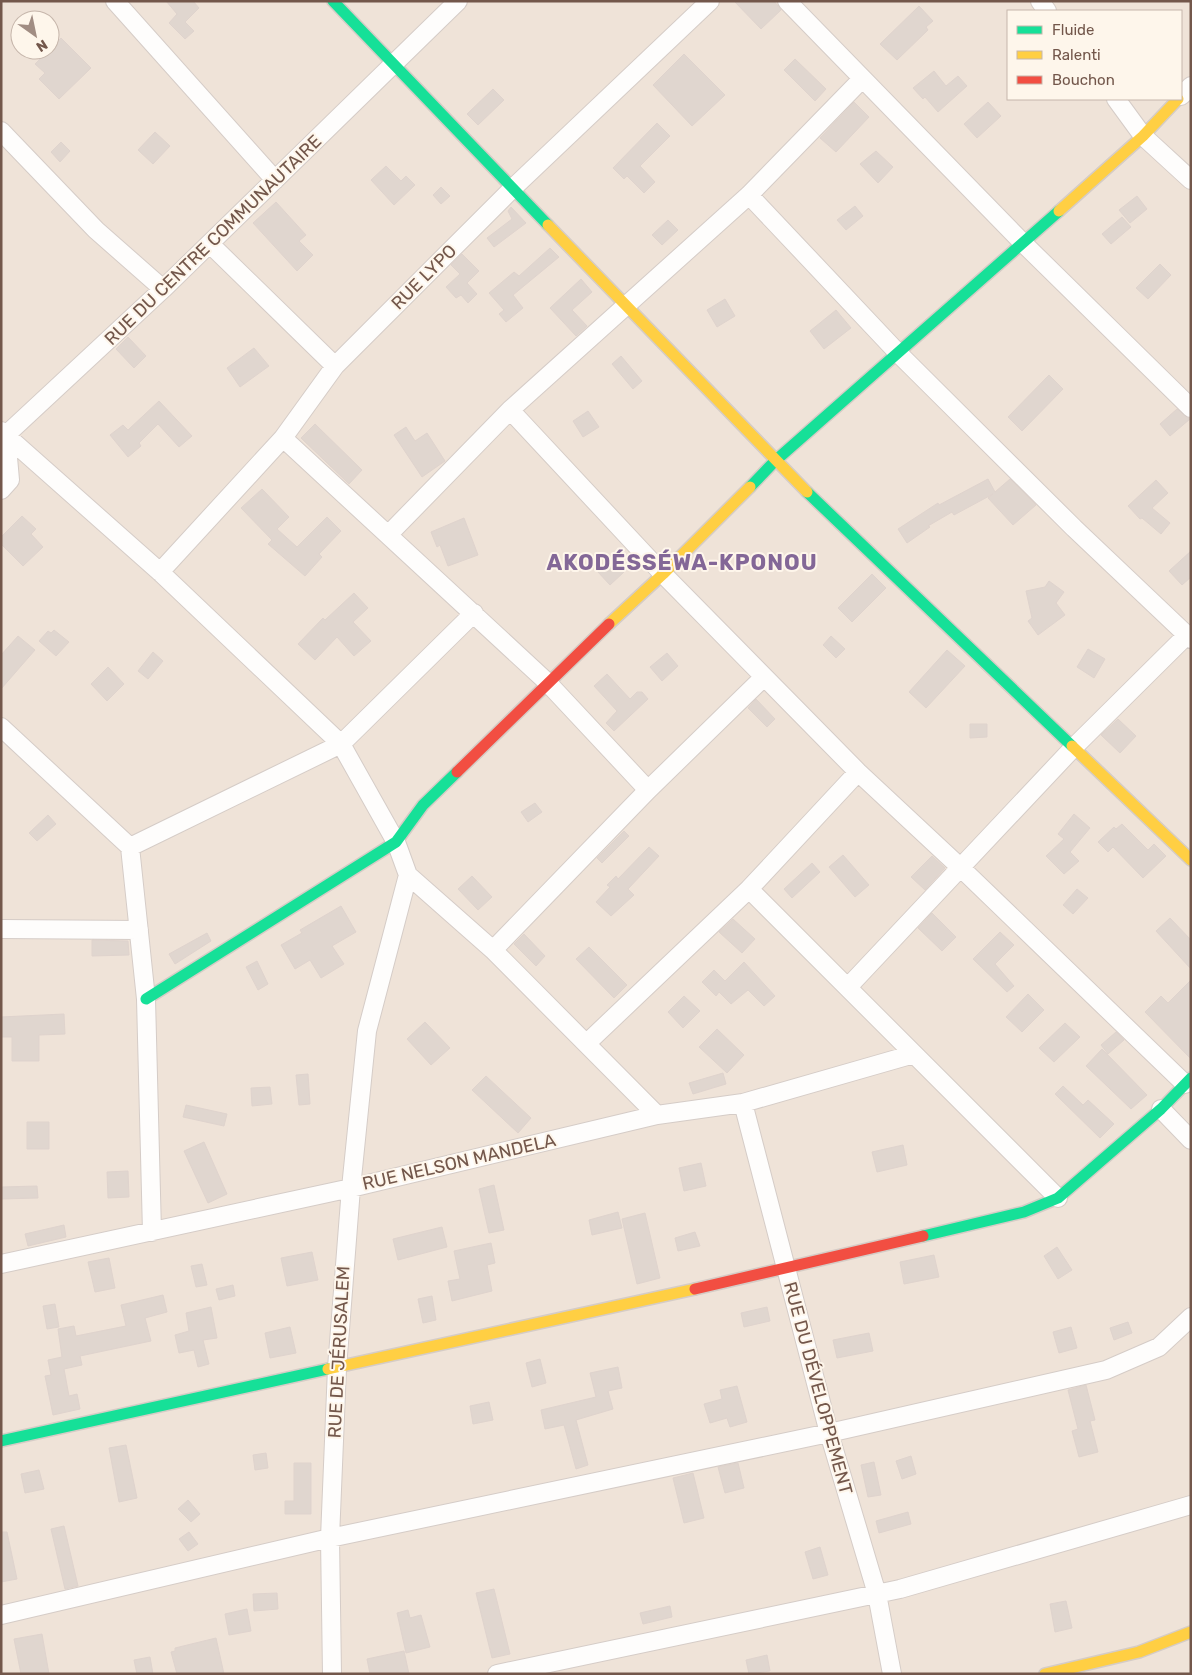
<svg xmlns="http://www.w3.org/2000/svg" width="1192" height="1675" viewBox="0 0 1192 1675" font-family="Rubik,sans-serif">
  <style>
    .residential { fill: #efe3d8; fill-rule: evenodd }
    .building { fill: #e0d6cf; stroke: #dfd3cd }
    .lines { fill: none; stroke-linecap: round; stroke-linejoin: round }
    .street-casing { stroke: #d5ccc7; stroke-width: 20 }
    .fast-casing { stroke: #d5ccc6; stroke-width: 14 }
    .slow-casing { stroke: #d5ccc6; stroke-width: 14 }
    .jam-casing { stroke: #d5ccc6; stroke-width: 14 }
    .street { stroke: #fefdfc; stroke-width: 18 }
    .fast { stroke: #16e098; stroke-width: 11 }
    .slow { stroke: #ffcf43; stroke-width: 11 }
    .jam { stroke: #f24e42; stroke-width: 11 }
    .labels { text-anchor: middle; stroke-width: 4; stroke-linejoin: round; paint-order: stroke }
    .street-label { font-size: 18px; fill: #73574b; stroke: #fef6eb }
    .district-label { font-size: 22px; font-weight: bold; letter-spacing: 1px; fill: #836797; stroke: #fef6eb }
  </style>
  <rect width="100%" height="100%" fill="#f6f0ea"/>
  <path class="residential" d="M 1,1 L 1191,1 L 1191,1674 L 1,1674 ZM 1008,11 L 1181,11 L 1181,99 L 1008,99 ZM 20,20 L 50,20 L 50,50 L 20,50 Z"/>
  <path class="building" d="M 166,1 L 193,1 L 199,8 L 185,22 L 194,31 L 185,39 L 169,23 L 177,14 Z
    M 734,1 L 774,1 L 781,10 L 761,29 Z
    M 919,6 L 933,21 L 926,27 L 928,30 L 897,60 L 880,44 Z
    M 61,38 L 91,68 L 59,99 L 39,79 L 45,73 L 35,64 Z
    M 684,54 L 725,95 L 692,126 L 653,85 Z
    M 795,59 L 826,89 L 815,101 L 784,70 Z
    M 934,71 L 946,86 L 958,76 L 967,86 L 938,112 L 925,97 L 923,99 L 913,88 Z
    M 493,89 L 504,100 L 478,125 L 467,114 Z
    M 854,102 L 869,117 L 836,152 L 820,138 Z
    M 988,102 L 1001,116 L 977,138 L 964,124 Z
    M 657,123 L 670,136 L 640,166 L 655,182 L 644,193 L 627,176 L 624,179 L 613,168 Z
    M 155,132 L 170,146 L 153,164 L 138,150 Z
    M 61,142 L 70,151 L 60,162 L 51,152 Z
    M 876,151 L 893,167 L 878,183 L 860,164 Z
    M 386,166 L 401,181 L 406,176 L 415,185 L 394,205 L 371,180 Z
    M 441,187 L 450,196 L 441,204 L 433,195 Z
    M 1137,196 L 1147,209 L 1130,223 L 1119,210 Z
    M 276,202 L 306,235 L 299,241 L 313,255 L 297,271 L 253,223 Z
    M 855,206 L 863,216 L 846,230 L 837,220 Z
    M 511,207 L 526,223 L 494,247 L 487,238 L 512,219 L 508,211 Z
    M 1122,217 L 1131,227 L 1111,244 L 1102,234 Z
    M 668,220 L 678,230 L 662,245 L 652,235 Z
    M 550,248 L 559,257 L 513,295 L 523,308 L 506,322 L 499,314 L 504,310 L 489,293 L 514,272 L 519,276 Z
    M 462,254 L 479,271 L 467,283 L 477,294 L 468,303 L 461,295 L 456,298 L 446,287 L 460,274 L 451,265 Z
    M 1160,264 L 1171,275 L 1148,299 L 1136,288 Z
    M 581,279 L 592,292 L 572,310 L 587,326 L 576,336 L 550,308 Z
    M 725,299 L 735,316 L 717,327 L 707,310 Z
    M 836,310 L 851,328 L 824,349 L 810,331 Z
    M 128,337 L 146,356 L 134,368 L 116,349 Z
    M 254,348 L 269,366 L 240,387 L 227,368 Z
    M 621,356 L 642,381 L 633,389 L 612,364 Z
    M 1049,375 L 1063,389 L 1022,431 L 1008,417 Z
    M 159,401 L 192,436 L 179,447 L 158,424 L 139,443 L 141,446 L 128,457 L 110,435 L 123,425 L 128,430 Z
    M 1177,409 L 1190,419 L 1170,436 L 1160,424 Z
    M 588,411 L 599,427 L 583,437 L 573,421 Z
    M 315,424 L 362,470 L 349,484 L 301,438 Z
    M 406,427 L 415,441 L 427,433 L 445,461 L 422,477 L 394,435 Z
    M 988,479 L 995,492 L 1010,479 L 1036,505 L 1013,525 L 988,498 L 993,494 L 954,515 L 952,512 L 928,526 L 930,527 L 907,543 L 898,529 L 938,503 L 939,505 Z
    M 1156,480 L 1168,493 L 1152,508 L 1170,523 L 1161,534 L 1142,518 L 1140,519 L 1128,506 Z
    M 262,489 L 289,517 L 277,529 L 297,547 L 327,517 L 341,531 L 319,554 L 322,557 L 305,576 L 268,544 L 272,540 L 241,508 Z
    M 22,516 L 36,529 L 31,534 L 43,547 L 23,566 L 1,544 L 1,537 Z
    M 464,518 L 478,555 L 448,566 L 440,545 L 437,547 L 431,532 Z
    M 1191,551 L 1191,577 L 1182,585 L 1169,571 Z
    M 612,558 L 624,572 L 610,585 L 597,571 Z
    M 872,574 L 886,588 L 852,622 L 838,608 Z
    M 1049,581 L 1064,592 L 1056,603 L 1065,615 L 1038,635 L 1028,621 L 1032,618 L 1026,591 L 1045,587 Z
    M 354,593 L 368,608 L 353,622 L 371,641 L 354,656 L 337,637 L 315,660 L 298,644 L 323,618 L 325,620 Z
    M 54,630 L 69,642 L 56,656 L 39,641 L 48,631 L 51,633 Z
    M 18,636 L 35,650 L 1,689 L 1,655 Z
    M 831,636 L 845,649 L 836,658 L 823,645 Z
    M 1088,649 L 1105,659 L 1094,678 L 1077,667 Z
    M 947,650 L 965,666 L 926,708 L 909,692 Z
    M 153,652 L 163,661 L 148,679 L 138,671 Z
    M 667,653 L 678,666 L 662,681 L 650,667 Z
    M 108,667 L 124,684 L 107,701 L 91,684 Z
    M 607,674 L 630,699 L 637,692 L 642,692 L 648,699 L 614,731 L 606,723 L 617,711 L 594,686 Z
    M 756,699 L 775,719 L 767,727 L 748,708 Z
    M 1118,719 L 1136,736 L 1120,753 L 1101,735 Z
    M 970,724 L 987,724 L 987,737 L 970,738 Z
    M 535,803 L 542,812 L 528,822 L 521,812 Z
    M 1074,814 L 1090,828 L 1070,852 L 1079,861 L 1064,874 L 1046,856 L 1064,839 L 1058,834 Z
    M 48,815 L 56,824 L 37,841 L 29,833 Z
    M 1122,824 L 1148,850 L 1154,844 L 1166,856 L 1143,878 L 1113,847 L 1108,852 L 1098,842 L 1114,827 L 1116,829 Z
    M 624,831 L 629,836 L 602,863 L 597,858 Z
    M 649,847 L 659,856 L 628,889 L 634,895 L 611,916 L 596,902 L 610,887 L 607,885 L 616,876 L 618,879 Z
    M 843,855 L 869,885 L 855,897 L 829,867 Z
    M 932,856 L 945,868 L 925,890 L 911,877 Z
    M 812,863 L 820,872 L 792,898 L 784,889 Z
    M 472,876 L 492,897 L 478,910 L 458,889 Z
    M 1077,889 L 1088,898 L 1073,914 L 1063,905 Z
    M 341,906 L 356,932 L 332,946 L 344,964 L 321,978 L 310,960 L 295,969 L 281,945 L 302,933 L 300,930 Z
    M 932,913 L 956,937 L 942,951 L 918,928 Z
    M 1170,918 L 1191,940 L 1191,969 L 1156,931 Z
    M 733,919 L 755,939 L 742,953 L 719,932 Z
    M 1000,932 L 1014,945 L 995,964 L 1014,986 L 1007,992 L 973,959 Z
    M 207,933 L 211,941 L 175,964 L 169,954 Z
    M 524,934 L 545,956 L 536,966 L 514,944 Z
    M 92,940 L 128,941 L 129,955 L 92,956 Z
    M 589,947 L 627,985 L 614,998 L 576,959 Z
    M 257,961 L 268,984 L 258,990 L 246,967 Z
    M 744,962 L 775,996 L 764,1006 L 748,990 L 731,1004 L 719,992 L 716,996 L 702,982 L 714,970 L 725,981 Z
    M 1191,980 L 1191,1059 L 1145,1012 L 1161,996 L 1168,1003 Z
    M 1028,994 L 1044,1010 L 1022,1032 L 1006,1017 Z
    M 684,996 L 700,1011 L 683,1028 L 668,1012 Z
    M 64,1014 L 65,1034 L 39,1035 L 39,1061 L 12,1061 L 12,1037 L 1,1037 L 1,1017 Z
    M 425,1022 L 450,1048 L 431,1065 L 407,1039 Z
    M 1065,1023 L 1080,1037 L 1054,1062 L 1039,1048 Z
    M 717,1029 L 744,1055 L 727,1073 L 699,1047 Z
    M 1116,1032 L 1124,1040 L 1108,1054 L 1101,1045 Z
    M 1102,1049 L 1147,1095 L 1131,1109 L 1086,1066 Z
    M 723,1073 L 726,1084 L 693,1094 L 689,1083 Z
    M 308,1074 L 310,1104 L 299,1105 L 296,1075 Z
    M 486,1076 L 531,1118 L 518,1133 L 472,1090 Z
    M 1063,1086 L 1083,1105 L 1088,1100 L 1114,1124 L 1100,1138 L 1055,1094 Z
    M 270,1087 L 272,1104 L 252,1106 L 251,1088 Z
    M 186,1105 L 227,1114 L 224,1126 L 183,1117 Z
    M 27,1122 L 49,1122 L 49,1149 L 27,1149 Z
    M 204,1142 L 227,1194 L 208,1203 L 184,1151 Z
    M 903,1145 L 907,1165 L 877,1172 L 872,1152 Z
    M 701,1163 L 706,1186 L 684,1191 L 679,1168 Z
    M 128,1171 L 129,1197 L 108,1198 L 107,1172 Z
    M 494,1185 L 504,1230 L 489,1233 L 479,1189 Z
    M 37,1186 L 38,1198 L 2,1199 L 2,1187 Z
    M 618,1212 L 622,1228 L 592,1235 L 589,1220 Z
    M 645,1213 L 660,1278 L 637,1284 L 622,1219 Z
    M 64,1225 L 66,1237 L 28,1246 L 25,1234 Z
    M 442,1227 L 447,1247 L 398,1260 L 393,1239 Z
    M 695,1232 L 700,1246 L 678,1251 L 675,1238 Z
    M 491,1243 L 495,1263 L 487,1265 L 492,1291 L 452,1301 L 448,1281 L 460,1279 L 454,1251 Z
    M 1057,1247 L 1072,1270 L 1058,1279 L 1044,1256 Z
    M 312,1252 L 318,1280 L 287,1286 L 281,1258 Z
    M 934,1255 L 939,1277 L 904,1284 L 900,1262 Z
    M 109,1258 L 115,1288 L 95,1292 L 88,1262 Z
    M 202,1264 L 207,1285 L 196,1287 L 191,1266 Z
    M 233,1285 L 235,1296 L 219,1300 L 216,1289 Z
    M 163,1295 L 167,1312 L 145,1318 L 151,1341 L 80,1356 L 82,1365 L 64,1369 L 69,1396 L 77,1394 L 80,1409 L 53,1415 L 45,1376 L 51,1375 L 48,1360 L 62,1357 L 58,1329 L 74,1326 L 76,1336 L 126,1326 L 121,1305 Z
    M 432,1296 L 436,1320 L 423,1323 L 418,1299 Z
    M 55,1304 L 59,1327 L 47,1329 L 43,1306 Z
    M 211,1307 L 217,1338 L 203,1340 L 209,1364 L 198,1367 L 194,1350 L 179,1353 L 175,1335 L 189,1331 L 186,1313 Z
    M 767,1307 L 770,1321 L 744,1327 L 741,1313 Z
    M 1128,1322 L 1132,1333 L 1114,1340 L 1110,1328 Z
    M 290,1327 L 296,1353 L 270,1358 L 265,1333 Z
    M 1071,1327 L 1077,1348 L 1059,1353 L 1053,1332 Z
    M 869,1333 L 873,1351 L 837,1358 L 833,1340 Z
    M 540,1359 L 546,1383 L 532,1387 L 526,1363 Z
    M 618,1367 L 622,1388 L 608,1391 L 613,1409 L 576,1420 L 588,1465 L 576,1469 L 564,1425 L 545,1429 L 541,1410 L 596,1397 L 590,1373 Z
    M 1086,1385 L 1095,1420 L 1090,1421 L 1098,1452 L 1079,1457 L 1072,1431 L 1078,1429 L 1068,1390 Z
    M 737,1386 L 747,1422 L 730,1427 L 727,1418 L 710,1423 L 704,1404 L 722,1399 L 720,1390 Z
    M 489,1402 L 493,1420 L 473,1424 L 470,1406 Z
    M 126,1445 L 137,1498 L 119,1502 L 109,1448 Z
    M 266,1453 L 268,1468 L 255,1470 L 253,1455 Z
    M 911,1456 L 916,1474 L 902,1479 L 896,1461 Z
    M 874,1462 L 881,1495 L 868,1497 L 861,1465 Z
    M 294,1463 L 311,1463 L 311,1514 L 285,1514 L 285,1501 L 294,1501 Z
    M 738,1463 L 744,1488 L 725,1493 L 718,1467 Z
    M 39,1470 L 44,1489 L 25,1493 L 21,1474 Z
    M 693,1473 L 704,1518 L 684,1523 L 673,1478 Z
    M 188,1500 L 200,1514 L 191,1522 L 178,1509 Z
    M 908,1512 L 911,1524 L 879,1533 L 876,1521 Z
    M 64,1526 L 78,1586 L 65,1589 L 51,1529 Z
    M 1,1532 L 7,1532 L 17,1579 L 1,1582 Z
    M 189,1532 L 198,1544 L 188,1551 L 179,1539 Z
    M 820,1547 L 828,1575 L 813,1579 L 805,1552 Z
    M 494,1589 L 510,1654 L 492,1658 L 476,1593 Z
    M 277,1593 L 278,1609 L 254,1611 L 253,1594 Z
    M 1066,1601 L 1072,1628 L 1055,1632 L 1050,1604 Z
    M 670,1606 L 672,1617 L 643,1624 L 640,1613 Z
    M 247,1609 L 251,1631 L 229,1635 L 225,1614 Z
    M 408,1610 L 410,1618 L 421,1615 L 430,1647 L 406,1653 L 397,1613 Z
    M 42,1634 L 49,1674 L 21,1674 L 14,1639 Z
    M 216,1638 L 224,1674 L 177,1674 L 171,1652 L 175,1651 L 175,1648 Z
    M 404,1651 L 409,1674 L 370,1674 L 367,1659 Z
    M 767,1655 L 770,1671 L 749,1674 L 746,1660 Z
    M 150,1657 L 153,1674 L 137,1674 L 134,1660 Z"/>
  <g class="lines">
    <g class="street-casing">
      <path id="street" d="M 115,1 L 275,180
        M 787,1 L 1022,242 L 1191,408
        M 1040,1 L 1047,11
        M 1181,96 L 1191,86
        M 1116,99 L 1143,136 L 1191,180
        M 1,131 L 96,230 L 163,289
        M 749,195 L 899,354 L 1074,528 L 1191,639
        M 210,244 L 335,366
        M 510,410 L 663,574 L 858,772 L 961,868 L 1185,1084
        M 1,431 L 160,572 L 341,744 L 396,842 L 408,875 L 493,950 L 657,1115
        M 283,438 L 547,682 L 648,790
        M 1,490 L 10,480 L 6,435 L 163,289 L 458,1
        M 388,535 L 510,410 L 749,195 L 862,79
        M 160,572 L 283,438 L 335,366 L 513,188 L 710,1
        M 1,727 L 130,847 L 146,999 L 152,1232
        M 130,847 L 341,744 L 474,613
        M 749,889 L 1058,1198
        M 1,929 L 139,930
        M 493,950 L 648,790 L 764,677
        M 848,987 L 1074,747 L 1187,635
        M 587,1043 L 749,889 L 858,772
        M 743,1103 L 829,1433 L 877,1594 L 892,1674
        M 1161,1109 L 1191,1140
        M 1,1264 L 351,1188 L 657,1115 L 743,1103 L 914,1054
        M 1,1615 L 330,1538 L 829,1433 L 1106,1370 L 1159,1347 L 1191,1317
        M 332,1674 L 330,1538 L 337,1368 L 351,1188 L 367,1031 L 408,875
        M 497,1674 L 900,1589 L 1191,1505"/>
    </g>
    <g class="fast-casing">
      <path id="fast" d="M 333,1 L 548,225
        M 750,487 L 775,461 L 1059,211
        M 807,492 L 1072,746
        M 146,999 L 396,842 L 423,805 L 457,772
        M 923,1236 L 1024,1212 L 1058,1198 L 1161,1109 L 1191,1078
        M 1,1441 L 328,1369"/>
    </g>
    <g class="slow-casing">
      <path id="slow" d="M 1059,211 L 1143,136 L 1178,99
        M 548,225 L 807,492
        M 609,624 L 663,574 L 750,487
        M 1072,746 L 1191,860
        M 328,1369 L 695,1289
        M 1045,1674 L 1139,1652 L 1191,1632"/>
    </g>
    <g class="jam-casing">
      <path id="jam" d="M 457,772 L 609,624
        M 695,1289 L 923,1236"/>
    </g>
    <use href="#street" class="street"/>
    <use href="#fast" class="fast"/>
    <use href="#slow" class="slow"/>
    <use href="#jam" class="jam"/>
  </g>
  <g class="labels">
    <g class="street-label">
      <text transform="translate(213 240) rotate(-44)" y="6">RUE DU CENTRE COMMUNAUTAIRE</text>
      <text transform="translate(424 277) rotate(-45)" y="6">RUE LYPO</text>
      <text transform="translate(459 1162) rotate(-13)" y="6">RUE NELSON MANDELA</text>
      <text transform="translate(339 1352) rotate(-87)" y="6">RUE DE JÉRUSALEM</text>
      <text transform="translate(818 1388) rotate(75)" y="6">RUE DU DÉVELOPPEMENT</text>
    </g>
    <g class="district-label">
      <text x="682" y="570">AKODÉSSÉWA-KPONOU</text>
    </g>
  </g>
  <rect width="1192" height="1675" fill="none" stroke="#73574b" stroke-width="5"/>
  <rect x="1007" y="10" width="175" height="90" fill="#fef6eb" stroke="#c6b6ab"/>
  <rect x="1017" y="26" width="25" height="8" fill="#16e098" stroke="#c6b6ab"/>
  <text x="1052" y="35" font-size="15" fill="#73574b">Fluide</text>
  <rect x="1017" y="51" width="25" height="8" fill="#ffcf43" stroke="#c6b6ab"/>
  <text x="1052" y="60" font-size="15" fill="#73574b">Ralenti</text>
  <rect x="1017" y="76" width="25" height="8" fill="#f24e42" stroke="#c6b6ab"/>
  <text x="1052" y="85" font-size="15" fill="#73574b">Bouchon</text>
  <g transform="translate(35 35) rotate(147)"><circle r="24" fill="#fef6eb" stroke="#c6b6ab"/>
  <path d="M0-4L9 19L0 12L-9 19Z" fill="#a18d83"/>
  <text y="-8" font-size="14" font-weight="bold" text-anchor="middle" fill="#73574b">N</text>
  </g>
</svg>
